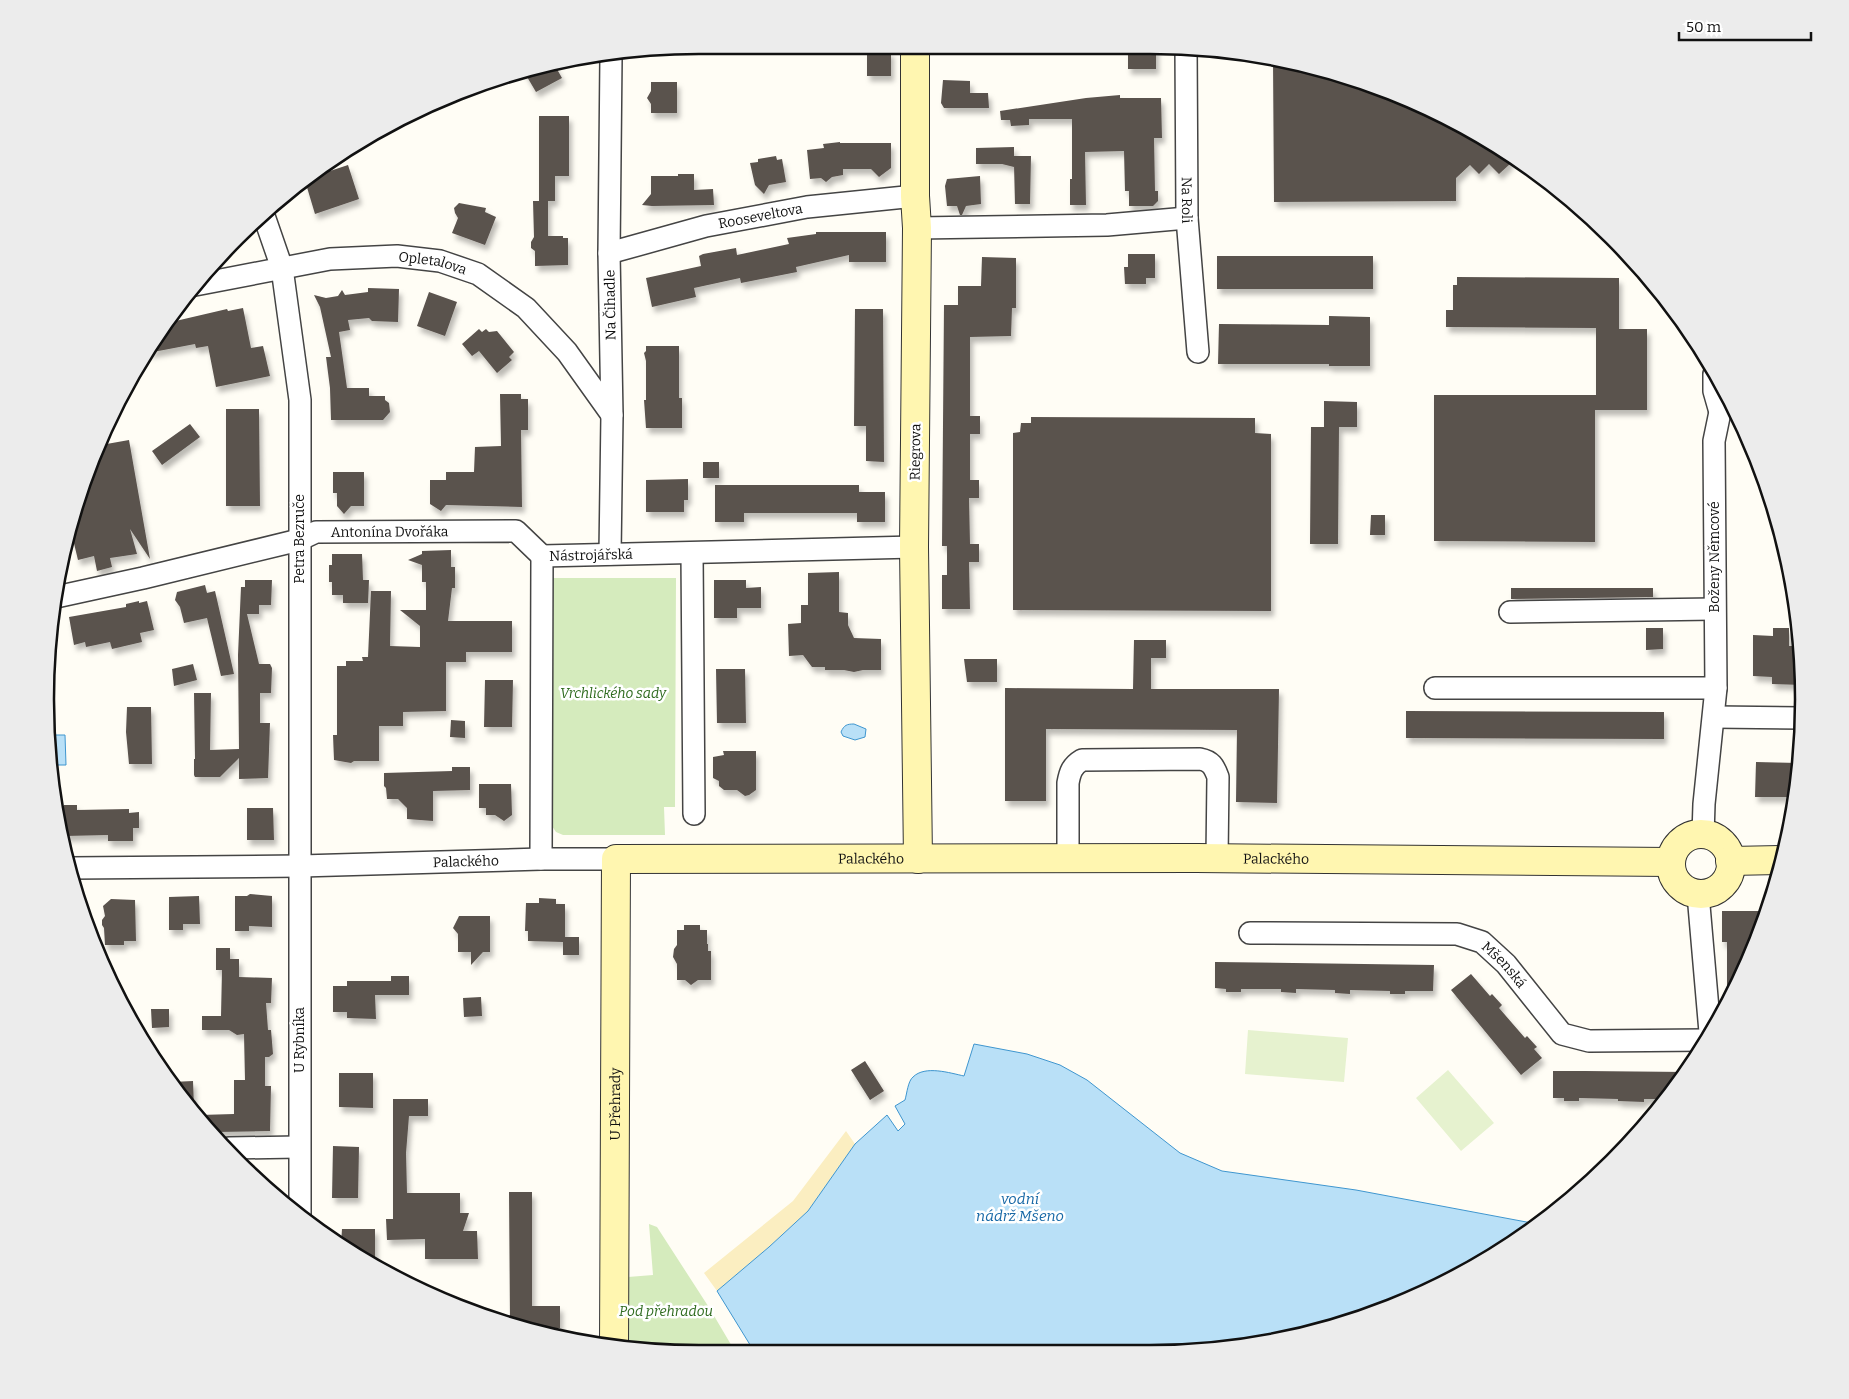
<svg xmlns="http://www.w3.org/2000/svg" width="1849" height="1399" viewBox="0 0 1849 1399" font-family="Bitter,serif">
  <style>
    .green { fill: #d5ebbd }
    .sand { fill: #fbeec1 }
    .pitch { fill: #e6f2cf }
    .water { fill: #b9e0f7; stroke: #3f96cf }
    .building { fill: #5a524d; filter: url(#shadow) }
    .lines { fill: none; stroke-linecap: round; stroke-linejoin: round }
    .street-casing { stroke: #444; stroke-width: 24 }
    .secondary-casing { stroke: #333; stroke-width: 30 }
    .street { stroke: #fff; stroke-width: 21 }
    .secondary { stroke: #fff6b0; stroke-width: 28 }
    .labels { text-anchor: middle; stroke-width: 5; stroke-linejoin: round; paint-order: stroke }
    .street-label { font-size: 14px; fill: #111; stroke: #fff }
    .park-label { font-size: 14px; font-style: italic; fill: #2f6b1f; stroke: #fff }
    .water-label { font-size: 15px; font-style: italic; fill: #1768a6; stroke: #fff }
    .rim { fill: none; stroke: #111; stroke-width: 2.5 }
  </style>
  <defs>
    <filter id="shadow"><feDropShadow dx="3" dy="5.5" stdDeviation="2.5" flood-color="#0004"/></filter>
  </defs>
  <rect width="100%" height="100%" fill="#fffdf5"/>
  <path class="green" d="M 551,578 L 676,578 L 675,807 L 664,807 L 665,835 L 563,835 L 556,832 L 552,826 Z
    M 649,1224 L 657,1227 L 710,1309 L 733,1348 L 629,1348 L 628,1277 L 653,1275 Z"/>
  <path class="sand" d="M 846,1131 L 855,1144 L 808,1211 L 769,1247 L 717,1291 L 704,1273 L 793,1201 Z"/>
  <path class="pitch" d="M 1248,1030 L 1348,1038 L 1344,1082 L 1245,1074 Z
    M 1448,1070 L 1494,1123 L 1461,1151 L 1416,1098 Z"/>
  <path class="water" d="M 854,724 L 866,729 L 865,737 L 855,740 L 843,736 L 841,732 C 844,725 847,724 854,724 Z
    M 52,735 L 65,735 L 66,765 L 52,765 Z
    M 974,1044 L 1027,1054 L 1060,1065 L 1087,1080 L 1180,1153 L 1222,1171 L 1356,1190 L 1537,1224 L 1513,1244 L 1400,1304 L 1235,1348 L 752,1348 L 717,1291 L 769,1247 L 808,1211 L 855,1144 L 887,1115 L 898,1131 L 905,1124 L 895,1106 L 905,1100 C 907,1093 908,1081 913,1077 C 925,1065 950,1073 964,1076 Z"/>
  <path class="building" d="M 1128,46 L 1156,46 L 1156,69 L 1128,69 Z
    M 891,51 L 891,76 L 867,76 L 867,52 Z
    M 1273,60 L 1319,67 L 1439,113 L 1510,156 L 1510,164 L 1499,174 L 1489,164 L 1479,174 L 1470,165 L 1456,178 L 1456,201 L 1274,202 Z
    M 554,64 L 562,78 L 536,92 L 523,70 L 530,67 Z
    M 943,80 L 970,81 L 970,93 L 988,93 L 989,108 L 944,108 L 941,103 Z
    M 651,82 L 677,82 L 677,113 L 651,113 L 651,104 L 647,98 L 651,91 Z
    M 1120,95 L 1120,98 L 1161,98 L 1162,138 L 1154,138 L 1155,191 L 1158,191 L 1158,201 L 1153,206 L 1129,206 L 1129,191 L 1125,191 L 1124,151 L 1085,152 L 1086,205 L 1070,205 L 1070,179 L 1072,179 L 1072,119 L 1029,119 L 1029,125 L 1011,126 L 1010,120 L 1001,120 L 1000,111 L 1086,98 Z
    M 539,116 L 569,116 L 569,176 L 555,176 L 555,201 L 548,201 L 548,236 L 563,236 L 563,238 L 568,238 L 568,265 L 535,266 L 535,251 L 531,248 L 531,242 L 534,237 L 533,201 L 539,201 Z
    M 840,142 L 840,143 L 891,143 L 891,168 L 879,177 L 871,169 L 843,169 L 843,175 L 832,177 L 826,182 L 821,178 L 810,179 L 807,150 L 824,148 L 823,144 Z
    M 1014,147 L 1014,156 L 1031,156 L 1030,204 L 1015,204 L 1014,165 L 1014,167 L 1002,164 L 976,164 L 976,148 Z
    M 776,156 L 777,160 L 782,159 L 786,182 L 769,185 L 764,194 L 755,185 L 750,163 L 758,162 L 758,159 Z
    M 348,165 L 359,199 L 315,214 L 306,184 L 328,166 L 330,171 Z
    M 678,174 L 694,174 L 694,190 L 713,189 L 714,205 L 652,206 L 642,205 L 651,194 L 651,176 L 678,176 Z
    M 980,176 L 981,204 L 966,206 L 962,215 L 960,215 L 957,206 L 947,206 L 945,186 L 947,179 Z
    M 459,203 L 486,208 L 485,212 L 496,217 L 485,245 L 452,233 L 458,218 L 455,213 L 454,208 Z
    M 816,232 L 886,232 L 886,262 L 849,262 L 849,255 L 796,267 L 797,272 L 741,283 L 740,278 L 694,288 L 696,297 L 652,307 L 646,278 L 701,266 L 699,256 L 703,254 L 736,248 L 737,255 L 789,244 L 787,238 L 816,234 Z
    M 1128,254 L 1155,254 L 1155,278 L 1146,278 L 1146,284 L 1125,284 L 1124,267 L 1128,267 Z
    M 1217,256 L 1373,256 L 1373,289 L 1217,289 Z
    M 982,257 L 1016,258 L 1016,308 L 1012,308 L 1011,336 L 970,337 L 970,416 L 980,416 L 980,434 L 970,434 L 970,480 L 979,480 L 979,498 L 969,498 L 970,544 L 979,544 L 979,562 L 969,562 L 970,609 L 942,609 L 942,575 L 947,575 L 947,546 L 942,546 L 944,305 L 958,305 L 958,286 L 981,286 Z
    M 1457,277 L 1619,278 L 1619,329 L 1647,329 L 1647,410 L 1595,410 L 1595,542 L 1434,541 L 1434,395 L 1596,395 L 1596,328 L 1446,327 L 1446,310 L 1453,310 L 1453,285 L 1457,285 Z
    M 368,288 L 399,289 L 398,322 L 372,321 L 369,318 L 348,320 L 350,330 L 339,332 L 347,388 L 369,388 L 369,396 L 385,396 L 385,400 L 389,403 L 390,412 L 383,420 L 331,420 L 330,388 L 326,357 L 331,357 L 320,307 L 314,295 L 326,298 L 338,296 L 342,290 L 345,295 L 368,292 Z
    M 429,292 L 457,302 L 445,336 L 417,326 Z
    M 243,308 L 251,348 L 263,346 L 270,376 L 216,387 L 208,346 L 196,348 L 195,344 L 148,353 L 167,323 L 227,309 L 228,311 Z
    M 855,309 L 883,309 L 884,462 L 866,461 L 866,426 L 854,426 Z
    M 1329,316 L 1370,317 L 1370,366 L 1329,366 L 1329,364 L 1218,364 L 1219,324 L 1329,325 Z
    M 479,329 L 482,332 L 486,329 L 489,332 L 497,331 L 514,352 L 509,357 L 512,360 L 497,373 L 479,351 L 472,356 L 462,344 Z
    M 646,346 L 679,346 L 679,398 L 682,398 L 682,428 L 646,428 L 644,400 L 646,400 L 646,361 L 644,353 L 646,351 Z
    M 500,394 L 521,394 L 521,399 L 528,399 L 528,430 L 521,430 L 522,507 L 446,505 L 441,511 L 430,504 L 430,480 L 446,480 L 446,472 L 474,472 L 475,447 L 501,446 Z
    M 1324,401 L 1357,402 L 1357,427 L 1339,427 L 1338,544 L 1310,544 L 1311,427 L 1324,427 Z
    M 226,409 L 259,409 L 260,506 L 226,506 Z
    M 1031,417 L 1255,418 L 1255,433 L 1271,434 L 1271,611 L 1013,610 L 1013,433 L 1020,432 L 1021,423 L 1031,423 Z
    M 190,424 L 200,437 L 162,465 L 152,451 Z
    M 129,440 L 150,559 L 130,529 L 137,554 L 110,558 L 112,567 L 97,571 L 94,556 L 78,560 L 71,531 L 101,445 Z
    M 703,462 L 719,462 L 719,478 L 703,478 Z
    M 333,472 L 364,472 L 364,506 L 351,506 L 344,514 L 337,506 L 337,493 L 333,493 Z
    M 688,479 L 688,500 L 684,500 L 684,512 L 646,512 L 646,480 Z
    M 715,485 L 859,485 L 859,492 L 885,492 L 885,522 L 857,522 L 857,513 L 744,513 L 744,522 L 715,522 Z
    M 1371,515 L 1385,515 L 1385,535 L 1370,535 Z
    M 451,550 L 451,567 L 455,567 L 455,588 L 452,588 L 448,621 L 512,621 L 512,652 L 466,652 L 466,662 L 446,662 L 446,711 L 403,712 L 403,726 L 379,726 L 379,761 L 354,761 L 351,763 L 334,760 L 333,735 L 337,735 L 337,666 L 346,666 L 346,661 L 363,661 L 362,657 L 368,657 L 371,591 L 391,591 L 390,646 L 420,647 L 420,626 L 400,610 L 426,610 L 426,582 L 422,582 L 422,565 L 408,560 L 422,554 L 422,551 Z
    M 332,554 L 362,554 L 363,580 L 369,580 L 368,603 L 343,603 L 343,595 L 332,595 L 332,582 L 329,582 L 329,565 L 332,565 Z
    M 839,572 L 839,612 L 848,613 L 848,625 L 854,638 L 881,639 L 881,670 L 863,670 L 854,672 L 844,670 L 825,670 L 825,667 L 812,667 L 803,655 L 789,656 L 788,624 L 801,623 L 801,605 L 808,605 L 808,573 Z
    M 245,580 L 272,580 L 271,605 L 259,605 L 259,614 L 247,614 L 259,664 L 270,664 L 272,668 L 271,693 L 260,693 L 260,723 L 270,723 L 268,778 L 239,779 L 239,758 L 220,777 L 195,777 L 194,775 L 194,759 L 195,759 L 194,693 L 211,693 L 210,750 L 239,749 L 238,655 L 241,587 L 245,587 Z
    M 714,580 L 746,580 L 746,588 L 761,587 L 761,608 L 737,608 L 737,618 L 714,618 Z
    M 205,585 L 207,593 L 215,591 L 234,674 L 221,676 L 207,618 L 184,623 L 180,607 L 175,600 L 177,592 Z
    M 1511,588 L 1653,588 L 1653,597 L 1511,599 Z
    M 139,601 L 139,603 L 147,601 L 154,630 L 140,633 L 142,642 L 112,649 L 110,642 L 86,647 L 85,642 L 74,645 L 69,617 L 126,607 L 126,604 Z
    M 1646,628 L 1663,628 L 1663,649 L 1646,650 Z
    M 1773,628 L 1789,628 L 1789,646 L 1799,646 L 1803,685 L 1772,684 L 1772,677 L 1753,676 L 1753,635 L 1773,636 Z
    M 1134,640 L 1166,640 L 1166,658 L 1151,658 L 1151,689 L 1279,689 L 1277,803 L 1236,802 L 1237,730 L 1046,729 L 1046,801 L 1005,801 L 1005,688 L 1133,689 Z
    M 964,659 L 997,659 L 997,682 L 967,682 Z
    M 193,664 L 197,680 L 174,686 L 172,669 Z
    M 716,669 L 745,669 L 746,723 L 717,723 Z
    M 485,680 L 513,680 L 512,727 L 484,727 Z
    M 127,707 L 151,707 L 152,764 L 129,764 L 126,732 Z
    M 1406,711 L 1664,712 L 1664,739 L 1406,738 Z
    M 451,720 L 465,721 L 465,738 L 450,737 Z
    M 723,751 L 756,751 L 756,790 L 749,795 L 745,796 L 737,790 L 724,790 L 719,786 L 719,781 L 713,778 L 713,757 L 724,755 Z
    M 1756,762 L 1798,763 L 1794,797 L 1755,797 Z
    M 452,767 L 470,767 L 470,790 L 433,791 L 433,821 L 407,819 L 407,808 L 398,799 L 387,799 L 386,788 L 384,786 L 384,773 L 452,771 Z
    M 479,784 L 511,784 L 512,815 L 504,821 L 495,815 L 486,815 L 486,808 L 479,808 Z
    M 64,805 L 77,805 L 77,810 L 129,809 L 129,813 L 139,812 L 139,828 L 133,828 L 133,841 L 108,841 L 108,835 L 65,836 L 60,811 L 63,811 Z
    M 247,808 L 273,808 L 274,840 L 247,840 Z
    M 250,894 L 272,896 L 272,927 L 249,926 L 249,931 L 235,931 L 235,896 L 247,896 Z
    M 199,896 L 200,924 L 183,924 L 183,930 L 169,930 L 169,897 Z
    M 539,898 L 556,899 L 556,904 L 565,904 L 565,937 L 579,937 L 579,955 L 563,955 L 563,942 L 528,941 L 528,931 L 525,931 L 526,903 L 539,903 Z
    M 111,899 L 135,900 L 136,941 L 124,941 L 124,945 L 105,945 L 104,928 L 102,925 L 102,920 L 105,916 L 103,906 Z
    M 1722,911 L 1766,911 L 1754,950 L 1727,1002 L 1727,942 L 1722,942 Z
    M 459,916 L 490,916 L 490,952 L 483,952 L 471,965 L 471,952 L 458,952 L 458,934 L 453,928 Z
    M 684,925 L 700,925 L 700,930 L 707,930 L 707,944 L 708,944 L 708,951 L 711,951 L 711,980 L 698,980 L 691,985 L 685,980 L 677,980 L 677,964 L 673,957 L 674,949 L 677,945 L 677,930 L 684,930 Z
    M 216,948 L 230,948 L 230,959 L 239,959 L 239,977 L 272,978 L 271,1003 L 266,1003 L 268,1030 L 271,1030 L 273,1054 L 269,1057 L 265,1057 L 265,1086 L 271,1086 L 270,1131 L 216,1132 L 200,1115 L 234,1114 L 234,1080 L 245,1080 L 244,1034 L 237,1035 L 229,1030 L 202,1030 L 202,1016 L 221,1016 L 222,970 L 216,970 Z
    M 1215,962 L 1434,965 L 1433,991 L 1405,991 L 1405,994 L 1390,994 L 1390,991 L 1350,990 L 1350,994 L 1335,993 L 1335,990 L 1296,989 L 1296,993 L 1281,992 L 1281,989 L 1241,989 L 1241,992 L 1226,992 L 1226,989 L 1215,988 Z
    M 1471,974 L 1490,996 L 1492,994 L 1502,1005 L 1499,1008 L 1525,1038 L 1527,1036 L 1537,1047 L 1534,1049 L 1542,1058 L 1521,1075 L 1451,990 Z
    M 391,976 L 409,976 L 409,995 L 375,995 L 376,1019 L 347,1018 L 347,1012 L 333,1012 L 333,986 L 347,986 L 347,981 L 391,981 Z
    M 481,997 L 482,1016 L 464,1017 L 463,998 Z
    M 151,1009 L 169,1009 L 169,1027 L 152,1028 Z
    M 865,1061 L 884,1091 L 870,1100 L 851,1070 Z
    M 1553,1071 L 1585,1071 L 1686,1072 L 1664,1099 L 1644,1099 L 1644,1102 L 1618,1101 L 1618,1099 L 1579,1098 L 1579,1101 L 1564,1101 L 1564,1098 L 1553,1098 Z
    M 339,1073 L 373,1073 L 373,1108 L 339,1107 Z
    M 193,1081 L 194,1107 L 172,1082 Z
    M 393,1099 L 428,1099 L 428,1116 L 409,1116 L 406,1153 L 407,1193 L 460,1193 L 460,1213 L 469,1213 L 463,1231 L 477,1231 L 478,1259 L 425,1259 L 425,1239 L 387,1240 L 386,1219 L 393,1219 Z
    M 333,1146 L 359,1147 L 358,1198 L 332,1198 Z
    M 509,1192 L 532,1192 L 532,1306 L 560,1306 L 560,1328 L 527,1328 L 513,1325 L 513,1321 L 510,1321 Z
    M 342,1229 L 375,1229 L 375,1260 L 363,1260 L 341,1244 Z"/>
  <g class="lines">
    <g class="street-casing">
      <g id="street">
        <path id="s1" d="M 1186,46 L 1187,218 L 1198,352"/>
        <path d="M 264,216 L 282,268 L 300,400 L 300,1214"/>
        <path d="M 917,228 L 1107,225 L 1187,218"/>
        <path id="s2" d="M 609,253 L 706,226 L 807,207 L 915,196"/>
        <path id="s3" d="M 195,285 L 330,259 L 397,256 L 440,261 L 478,274 L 526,308 L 567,352 L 612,415"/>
        <path d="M 1714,374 L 1714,391 L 1720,412"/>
        <path d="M 692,553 L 694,814"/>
        <path d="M 610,554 L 612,415 L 609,253 L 611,57"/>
        <path id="s4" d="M 542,556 L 914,547"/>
        <path id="s5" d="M 56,597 L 143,578 L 299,540 L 316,532 L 516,531 L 542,556"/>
        <path d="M 1510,612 L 1714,609"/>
        <path d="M 1435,688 L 1716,688"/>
        <path d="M 1714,717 L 1802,718"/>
        <path d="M 1703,835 L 1704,804 L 1716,688 L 1714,441 L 1720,412 L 1730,404"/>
        <path d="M 541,859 L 542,556"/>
        <path d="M 1068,859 L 1068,783 C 1070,772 1072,766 1082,760 L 1200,759 C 1211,761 1214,766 1218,777 L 1217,858"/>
        <path id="s6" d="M 71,868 L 301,866 L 541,859 L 616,859"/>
        <path d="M 1698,894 L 1710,1032"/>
        <path id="s7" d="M 1250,933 L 1457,934 L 1482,942 L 1506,964 L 1562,1034 L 1589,1041 L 1706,1040"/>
        <path d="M 229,1148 L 299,1147"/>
      </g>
    </g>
    <g class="secondary-casing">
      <g id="secondary">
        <path d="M 915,46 L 915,196 L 917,228 L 914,547 L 918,859"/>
        <circle cx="1701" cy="864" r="30"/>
        <path d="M 1730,861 L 1782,860"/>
        <path id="s8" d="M 614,1348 L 616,859 L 1196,858 L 1671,862"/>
      </g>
    </g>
    <use href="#street" class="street"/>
    <use href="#secondary" class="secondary"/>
  </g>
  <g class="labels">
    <g class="street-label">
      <text dy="5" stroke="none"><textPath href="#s1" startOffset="154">Na Roli</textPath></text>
      <text dy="5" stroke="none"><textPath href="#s2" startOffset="156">Rooseveltova</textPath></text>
      <text dy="5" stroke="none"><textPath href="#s3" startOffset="241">Opletalova</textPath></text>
      <text transform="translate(610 305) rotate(-91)" y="5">Na Čihadle</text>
      <text transform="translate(915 452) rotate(-89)" y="5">Riegrova</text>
      <text dy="5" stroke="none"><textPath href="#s5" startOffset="342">Antonína Dvořáka</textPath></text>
      <text transform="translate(299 539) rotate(-90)" y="5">Petra Bezruče</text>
      <text dy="5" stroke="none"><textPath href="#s4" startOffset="49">Nástrojářská</textPath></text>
      <text transform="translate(1714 557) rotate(-90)" y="5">Boženy Němcové</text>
      <text dy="5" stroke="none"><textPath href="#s8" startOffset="744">Palackého</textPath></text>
      <text dy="5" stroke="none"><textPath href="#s8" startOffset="1149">Palackého</textPath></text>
      <text dy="5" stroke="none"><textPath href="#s6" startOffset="395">Palackého</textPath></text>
      <text dy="5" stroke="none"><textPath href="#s7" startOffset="265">Mšenská</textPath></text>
      <text transform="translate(299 1040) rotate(-90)" y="5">U Rybníka</text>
      <text dy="5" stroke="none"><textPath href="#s8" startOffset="244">U Přehrady</textPath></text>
    </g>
    <g class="park-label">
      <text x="613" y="698">Vrchlického sady</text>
      <text x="666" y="1316">Pod přehradou</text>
    </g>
    <g class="water-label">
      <text x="1020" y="1204">vodní<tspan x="1020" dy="17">nádrž Mšeno</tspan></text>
    </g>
  </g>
  <path d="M0 0H1849V1399H0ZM699 54H1150A645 645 0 0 1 1795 699V700A645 645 0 0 1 1150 1345H699A645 645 0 0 1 54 700V699A645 645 0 0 1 699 54Z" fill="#ececec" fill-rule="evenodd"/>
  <path class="rim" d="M699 54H1150A645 645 0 0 1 1795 699V700A645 645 0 0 1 1150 1345H699A645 645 0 0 1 54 700V699A645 645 0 0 1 699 54Z"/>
  <path d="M1679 32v8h132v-8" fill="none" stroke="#111111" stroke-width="2.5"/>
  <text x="1686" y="32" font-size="15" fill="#111111" stroke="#ffffff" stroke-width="4" paint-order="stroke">50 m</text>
</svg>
